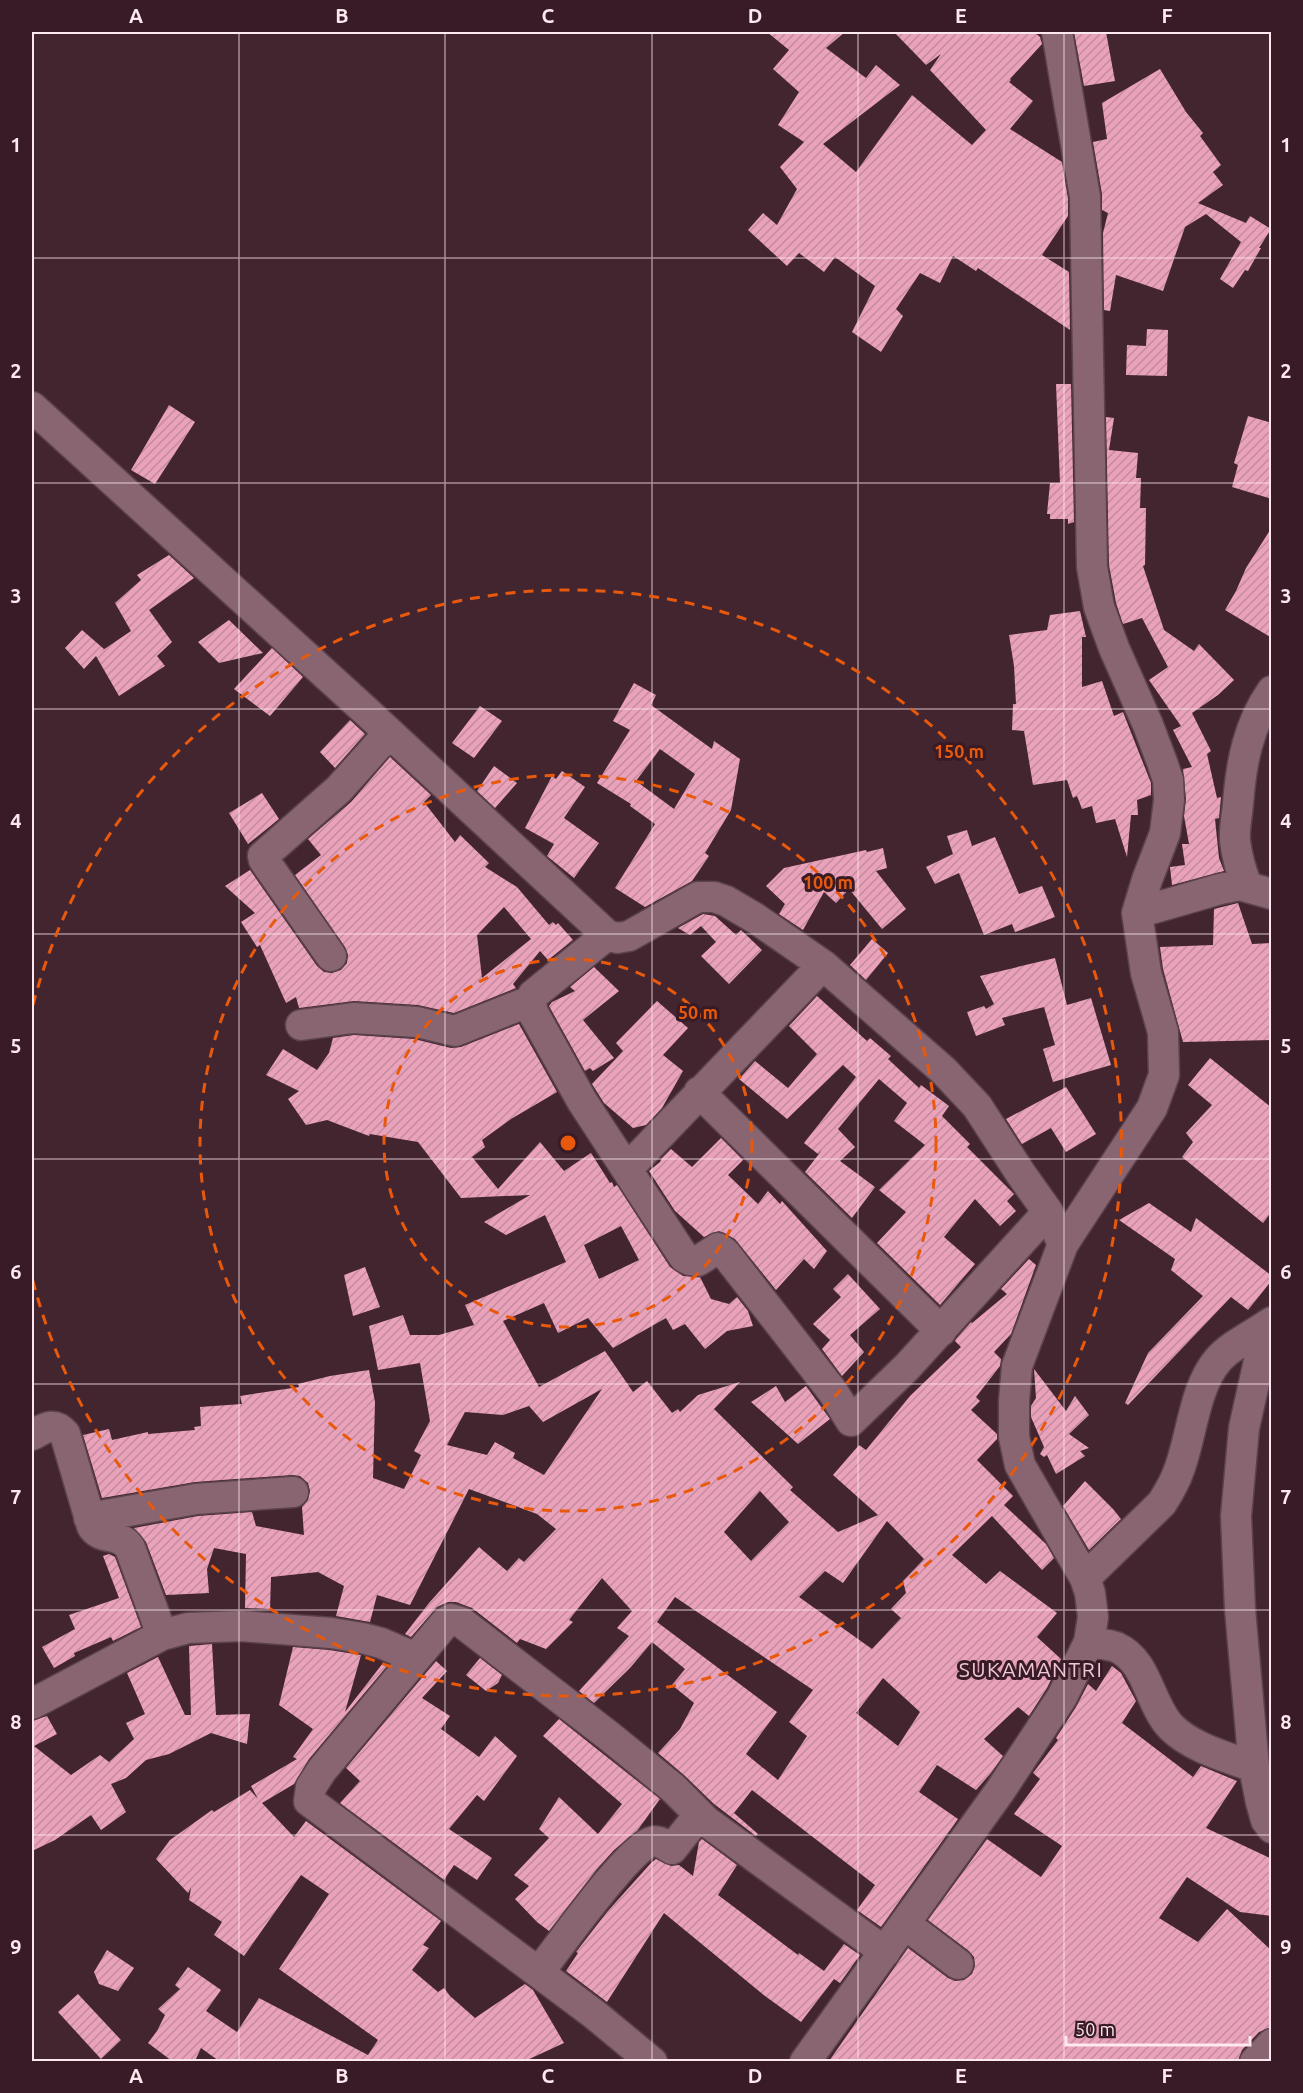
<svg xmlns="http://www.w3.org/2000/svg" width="1303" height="2093" viewBox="0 0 1303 2093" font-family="Ubuntu,sans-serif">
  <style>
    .building { fill: url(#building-hatch); fill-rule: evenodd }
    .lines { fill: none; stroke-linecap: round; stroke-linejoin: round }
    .minor-casing { stroke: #5b424c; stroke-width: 33 }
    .minor { stroke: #886571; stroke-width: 30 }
    .grid { fill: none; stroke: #fde8ef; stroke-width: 1.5; stroke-opacity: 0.55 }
    .ring { fill: none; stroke: #e8590c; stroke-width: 3; stroke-dasharray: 10 8 }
    .labels { text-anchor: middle; stroke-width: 6; stroke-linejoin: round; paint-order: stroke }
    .quarter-label { font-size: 21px; letter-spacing: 1.5px; fill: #efc7d4; stroke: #381b26 }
    .centre { fill: #e8590c; stroke: #381b26; stroke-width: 3 }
    .ring-label { font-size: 18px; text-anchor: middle; font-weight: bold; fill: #e8590c; stroke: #381b26; stroke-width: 6; stroke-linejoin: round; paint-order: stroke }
    .neatline { fill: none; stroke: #fde8ef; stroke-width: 2 }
    .grid-label { font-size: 20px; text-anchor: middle; font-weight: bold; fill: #fde8ef }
  </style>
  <defs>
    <pattern id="building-hatch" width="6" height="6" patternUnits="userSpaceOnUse" patternTransform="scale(1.5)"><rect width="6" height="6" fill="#eaa2bb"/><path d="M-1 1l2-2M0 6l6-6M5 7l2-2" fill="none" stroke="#c28b9e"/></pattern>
  </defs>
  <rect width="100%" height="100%" fill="#432530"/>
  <path class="building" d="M 767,32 L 845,32 L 826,48 L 866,78 L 876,65 L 900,85 L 823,144 L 856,172 L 912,95 L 972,145 L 986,130 L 930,70 L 941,54 L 926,65 L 894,32 L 1034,32 L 1040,37 L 1042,44 L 1010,79 L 1011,80 L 1009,82 L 1033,101 L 1010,129 L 1062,162 L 1068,199 L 1068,216 L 1042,255 L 1069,272 L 1070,330 L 978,268 L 976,271 L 953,256 L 940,283 L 920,273 L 896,309 L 903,316 L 881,352 L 852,332 L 875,286 L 835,257 L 824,272 L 799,253 L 787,266 L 748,230 L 763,213 L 777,225 L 797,189 L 780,167 L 804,142 L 778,125 L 799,92 L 773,69 L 789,50 Z
    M 1074,32 L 1106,32 L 1115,81 L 1084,86 Z
    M 1160,69 L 1186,112 L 1203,133 L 1200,136 L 1221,165 L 1213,172 L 1223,185 L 1198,203 L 1246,223 L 1250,216 L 1271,229 L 1259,248 L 1261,248 L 1248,271 L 1245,270 L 1233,288 L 1220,279 L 1241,242 L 1206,214 L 1185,227 L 1163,291 L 1116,275 L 1110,311 L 1104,310 L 1103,233 L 1108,213 L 1102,210 L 1102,194 L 1093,142 L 1107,139 L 1102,103 Z
    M 1147,329 L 1168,330 L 1167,376 L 1126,375 L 1127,345 L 1146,346 Z
    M 1056,384 L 1071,384 L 1074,522 L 1068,524 L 1068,519 L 1050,519 L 1050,514 L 1047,514 L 1050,483 L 1060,483 Z
    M 169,405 L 195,422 L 155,484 L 131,470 Z
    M 1248,416 L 1272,423 L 1272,499 L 1232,487 L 1238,465 L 1234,463 Z
    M 1106,417 L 1114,418 L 1109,450 L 1138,453 L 1136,478 L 1141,478 L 1140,508 L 1146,508 L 1145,565 L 1143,566 L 1164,630 L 1194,651 L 1199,644 L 1234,680 L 1218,695 L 1192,713 L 1211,751 L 1207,754 L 1217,798 L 1221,797 L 1219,818 L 1215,819 L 1219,858 L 1224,871 L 1172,885 L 1170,867 L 1185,865 L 1182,844 L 1189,844 L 1184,816 L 1186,799 L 1183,769 L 1192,767 L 1173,730 L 1181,726 L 1149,680 L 1168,667 L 1142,618 L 1123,624 L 1116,603 L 1109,565 Z
    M 1272,527 L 1272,638 L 1225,610 L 1236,591 L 1246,568 Z
    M 169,555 L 194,578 L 149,610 L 172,642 L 157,656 L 165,666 L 119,696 L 96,656 L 84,669 L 65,648 L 82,630 L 104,649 L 100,652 L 131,631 L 115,603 L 141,580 L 137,575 Z
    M 1080,611 L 1086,637 L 1082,637 L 1082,687 L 1102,681 L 1114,716 L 1123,712 L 1151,783 L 1151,795 L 1137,800 L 1138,815 L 1131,815 L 1127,857 L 1115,819 L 1096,823 L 1092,806 L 1082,809 L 1077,796 L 1073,798 L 1067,780 L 1033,785 L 1024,731 L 1012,730 L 1013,704 L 1016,704 L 1014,666 L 1009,635 L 1047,630 L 1050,615 Z
    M 229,620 L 263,653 L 219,663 L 198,642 Z
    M 272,648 L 303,677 L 270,716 L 234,689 Z
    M 634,683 L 656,695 L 651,705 L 712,749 L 714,741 L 740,759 L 731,810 L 705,853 L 709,856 L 692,881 L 645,907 L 615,888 L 655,824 L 630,806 L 631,804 L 597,783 L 630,730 L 613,721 ZM 660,749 L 695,774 L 674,809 L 636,781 Z
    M 480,706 L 502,721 L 474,758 L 452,743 Z
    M 350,720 L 365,734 L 335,768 L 320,752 Z
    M 390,757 L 431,795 L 424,802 L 455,842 L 460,835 L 489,863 L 485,867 L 517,887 L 549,925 L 553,922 L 556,925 L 558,923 L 573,940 L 548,960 L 540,951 L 513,984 L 516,988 L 454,1013 L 418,1005 L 354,1001 L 299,1008 L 296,997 L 286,1003 L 260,945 L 257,947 L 241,922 L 255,913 L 225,886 L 250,870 L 317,966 L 324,972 L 332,973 L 341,970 L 347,963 L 348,955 L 345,947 L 295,875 L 321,855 L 308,839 L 351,802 ZM 504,907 L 531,939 L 482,978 L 477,935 Z
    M 494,766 L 517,783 L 495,808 L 477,791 Z
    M 562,771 L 585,787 L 564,818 L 599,843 L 574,878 L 547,856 L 554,844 L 525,828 L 552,776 L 556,779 Z
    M 262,793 L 279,819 L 248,844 L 229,813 Z
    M 967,830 L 972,846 L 995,837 L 1019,894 L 1042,886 L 1055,917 L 1015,932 L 1012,924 L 984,935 L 959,873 L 935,884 L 926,867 L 953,854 L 947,836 Z
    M 883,848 L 887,868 L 876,871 L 906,909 L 882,929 L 849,889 L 836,903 L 824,892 L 803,930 L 779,914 L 785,904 L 766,886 L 784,868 L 866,850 L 867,852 Z
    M 1238,903 L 1252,944 L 1272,943 L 1272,1040 L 1183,1042 L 1163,969 L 1160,947 L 1213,945 L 1214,909 Z
    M 703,914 L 715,916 L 736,935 L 741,930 L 762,950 L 729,984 L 701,956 L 716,942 L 701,926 L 690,935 L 678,928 Z
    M 872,939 L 888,953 L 866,980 L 850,965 Z
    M 1055,958 L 1067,1005 L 1091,998 L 1111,1065 L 1053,1082 L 1043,1049 L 1055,1045 L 1044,1007 L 1002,1018 L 1005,1025 L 976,1036 L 967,1012 L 984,1006 L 986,1009 L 994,1004 L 980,976 Z
    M 594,967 L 619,991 L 583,1020 L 614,1058 L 593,1071 L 590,1068 L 585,1071 L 549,1006 L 552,1002 L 575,991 L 570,987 Z
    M 817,996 L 867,1041 L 870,1038 L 891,1056 L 888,1059 L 919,1088 L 921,1085 L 949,1106 L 942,1116 L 970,1144 L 967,1147 L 1014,1194 L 1007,1201 L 1016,1211 L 1000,1226 L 975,1199 L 944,1237 L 975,1264 L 940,1305 L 877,1243 L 906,1212 L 879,1190 L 925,1145 L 894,1121 L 907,1103 L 879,1079 L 838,1129 L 855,1147 L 840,1161 L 875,1187 L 852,1218 L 805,1172 L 822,1150 L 818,1154 L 804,1143 L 856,1077 L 843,1065 L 787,1119 L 739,1079 L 755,1061 L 788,1088 L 817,1054 L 789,1026 Z
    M 657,1001 L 688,1028 L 663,1055 L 683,1071 L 662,1108 L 646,1125 L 633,1128 L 604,1103 L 592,1084 L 623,1051 L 616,1043 Z
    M 519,1024 L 557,1092 L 511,1119 L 482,1140 L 485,1147 L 472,1157 L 498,1189 L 540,1142 L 564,1171 L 591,1153 L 610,1183 L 612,1182 L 614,1187 L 617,1185 L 670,1267 L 683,1276 L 700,1277 L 711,1299 L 729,1304 L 737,1297 L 748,1311 L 753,1326 L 727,1331 L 705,1349 L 685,1324 L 673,1330 L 666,1318 L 613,1348 L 588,1318 L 558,1333 L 544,1303 L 503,1321 L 539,1387 L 605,1351 L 633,1392 L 647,1381 L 672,1413 L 678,1409 L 680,1412 L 698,1395 L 740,1382 L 714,1409 L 793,1487 L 790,1490 L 838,1532 L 878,1515 L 833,1475 L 859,1445 L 866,1450 L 910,1396 L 961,1347 L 955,1341 L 956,1339 L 971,1322 L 972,1323 L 1007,1294 L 1001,1289 L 1029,1259 L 1036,1265 L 1011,1334 L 994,1352 L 1001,1359 L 1000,1366 L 976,1397 L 980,1401 L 971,1410 L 997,1434 L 997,1439 L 977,1460 L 1013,1496 L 1004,1505 L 1046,1544 L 1054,1558 L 1042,1570 L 992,1516 L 952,1555 L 986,1584 L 1000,1571 L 1057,1613 L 1037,1637 L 1061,1659 L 1047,1688 L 1029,1716 L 1018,1707 L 984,1739 L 1003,1756 L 991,1773 L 976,1790 L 937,1765 L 919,1792 L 958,1819 L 881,1927 L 857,1910 L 875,1885 L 752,1790 L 734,1813 L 758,1834 L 756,1836 L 714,1804 L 684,1775 L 658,1753 L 680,1729 L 694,1703 L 672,1685 L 685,1669 L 652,1642 L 630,1668 L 594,1703 L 579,1691 L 629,1636 L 617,1628 L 632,1611 L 602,1578 L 569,1620 L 573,1622 L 546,1649 L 520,1639 L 517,1643 L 472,1608 L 456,1602 L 448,1602 L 437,1607 L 411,1637 L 405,1634 L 429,1603 L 479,1547 L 507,1571 L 519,1558 L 524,1562 L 556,1529 L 537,1514 L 469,1489 L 410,1605 L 377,1595 L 370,1622 L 336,1616 L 344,1586 L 318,1572 L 271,1577 L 270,1609 L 245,1608 L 246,1554 L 214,1548 L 207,1569 L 209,1593 L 166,1595 L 146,1542 L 134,1528 L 198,1516 L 252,1512 L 256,1526 L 304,1535 L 302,1507 L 308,1500 L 310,1491 L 308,1483 L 300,1476 L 292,1475 L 195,1482 L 102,1498 L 83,1435 L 109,1429 L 112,1440 L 148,1432 L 148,1434 L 195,1430 L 194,1427 L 201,1426 L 200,1407 L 242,1404 L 240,1396 L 299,1387 L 298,1384 L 330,1376 L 369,1370 L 375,1402 L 373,1478 L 404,1489 L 421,1455 L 414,1451 L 430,1421 L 420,1363 L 378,1370 L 369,1326 L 403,1315 L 410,1335 L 439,1335 L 474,1325 L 465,1305 L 566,1262 L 545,1215 L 506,1235 L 484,1222 L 530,1195 L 461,1198 L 418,1142 L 370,1134 L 369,1136 L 327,1120 L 306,1125 L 288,1099 L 299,1091 L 266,1075 L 283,1049 L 317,1070 L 329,1053 L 333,1038 L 354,1035 L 414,1039 L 451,1048 L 461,1047 ZM 621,1226 L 639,1260 L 599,1279 L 584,1245 ZM 602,1389 L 544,1475 L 513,1458 L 515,1453 L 495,1442 L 487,1455 L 447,1445 L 465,1412 L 503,1415 L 529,1406 L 543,1422 ZM 760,1491 L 789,1522 L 751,1561 L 724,1532 ZM 887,1521 L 924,1559 L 903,1581 L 906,1593 L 891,1609 L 901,1618 L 872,1649 L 799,1597 L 825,1571 L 843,1583 ZM 675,1597 L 813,1690 L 789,1722 L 807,1736 L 778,1780 L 746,1754 L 777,1712 L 657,1622 ZM 883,1678 L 920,1712 L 898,1746 L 856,1713 Z
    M 1210,1058 L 1272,1108 L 1272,1211 L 1263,1223 L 1182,1157 L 1193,1142 L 1186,1133 L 1212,1105 L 1188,1085 Z
    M 1066,1087 L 1096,1134 L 1066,1152 L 1051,1128 L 1022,1144 L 1006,1119 Z
    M 721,1138 L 743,1160 L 728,1175 L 758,1204 L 768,1191 L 780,1204 L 782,1201 L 827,1251 L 814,1269 L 804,1259 L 776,1290 L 735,1239 L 719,1231 L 704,1237 L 675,1211 L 649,1171 L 660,1162 L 662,1158 L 671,1149 L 692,1167 Z
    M 1149,1203 L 1191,1232 L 1196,1218 L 1272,1276 L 1272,1280 L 1248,1310 L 1231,1297 L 1128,1405 L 1125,1403 L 1148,1353 L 1203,1296 L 1171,1270 L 1175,1259 L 1119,1220 Z
    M 365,1267 L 380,1307 L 353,1316 L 344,1275 Z
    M 848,1274 L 880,1309 L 850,1335 L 864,1352 L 842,1376 L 822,1349 L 830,1340 L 813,1324 L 841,1297 L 833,1289 Z
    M 1034,1369 L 1066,1411 L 1075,1396 L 1089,1415 L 1069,1434 L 1089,1448 L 1080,1451 L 1085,1456 L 1056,1474 L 1047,1455 L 1044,1457 L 1040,1454 L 1044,1447 L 1031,1417 L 1031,1406 L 1036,1398 Z
    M 776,1386 L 785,1402 L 806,1386 L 830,1419 L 798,1444 L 751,1402 Z
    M 1085,1481 L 1113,1509 L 1121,1519 L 1089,1550 L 1063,1506 Z
    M 109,1554 L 115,1557 L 141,1627 L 113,1641 L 111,1637 L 74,1653 L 75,1656 L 54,1668 L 42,1647 L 75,1629 L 69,1615 L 119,1598 L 103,1556 Z
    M 212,1644 L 216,1715 L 250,1714 L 247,1744 L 211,1733 L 169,1754 L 146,1760 L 126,1778 L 111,1784 L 126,1812 L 101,1830 L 91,1815 L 55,1840 L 32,1851 L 32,1721 L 47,1716 L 57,1734 L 34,1746 L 71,1775 L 100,1755 L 109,1762 L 134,1739 L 126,1723 L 145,1714 L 127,1673 L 158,1657 L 185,1715 L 191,1715 L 189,1646 Z
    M 293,1647 L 329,1650 L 361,1655 L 345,1712 L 383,1663 L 388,1665 L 309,1759 L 294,1784 L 262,1803 L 294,1837 L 306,1821 L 441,1921 L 423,1945 L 429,1948 L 412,1970 L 438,1992 L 444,1988 L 450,1996 L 475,2018 L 525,1984 L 533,1990 L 564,2043 L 525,2061 L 219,2061 L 201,2048 L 195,2061 L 172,2061 L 148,2043 L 157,2031 L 165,2015 L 158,2009 L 180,1989 L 175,1985 L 188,1967 L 221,1990 L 206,2011 L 237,2032 L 259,1998 L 368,2055 L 378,2040 L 279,1969 L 329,1894 L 301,1875 L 244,1956 L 214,1935 L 222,1922 L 189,1900 L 191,1888 L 188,1893 L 156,1859 L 170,1840 L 212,1810 L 214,1812 L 250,1790 L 258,1799 L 251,1786 L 297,1759 L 293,1757 L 313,1729 L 279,1705 Z
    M 480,1658 L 502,1675 L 498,1683 L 486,1691 L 466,1675 Z
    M 436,1661 L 447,1671 L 422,1698 L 450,1716 L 441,1729 L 479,1757 L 495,1736 L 517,1756 L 484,1801 L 477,1795 L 449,1829 L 492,1858 L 477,1880 L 454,1865 L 444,1880 L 340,1803 L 360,1781 L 346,1768 Z
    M 1112,1666 L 1121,1673 L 1136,1701 L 1122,1723 L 1193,1777 L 1201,1766 L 1237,1781 L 1206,1828 L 1272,1859 L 1272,1916 L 1240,1912 L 1187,1877 L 1159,1918 L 1198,1942 L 1227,1909 L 1272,1951 L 1272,2027 L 1259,2032 L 1242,2050 L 1238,2061 L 829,2061 L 908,1948 L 948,1978 L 955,1981 L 964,1980 L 972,1974 L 975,1966 L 974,1957 L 969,1951 L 928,1920 L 987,1839 L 1041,1877 L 1062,1846 L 1014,1814 L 1040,1779 L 1033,1773 L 1058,1740 L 1056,1738 L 1076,1707 L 1088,1684 L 1096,1691 Z
    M 559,1719 L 660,1799 L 637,1831 L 614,1850 L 597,1869 L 549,1931 L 537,1922 L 515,1899 L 529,1886 L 514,1875 L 549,1838 L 539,1829 L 559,1797 L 598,1834 L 622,1804 L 543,1736 Z
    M 702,1839 L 737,1865 L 718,1895 L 798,1955 L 799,1953 L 824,1971 L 844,1944 L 860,1955 L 840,1983 L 834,1979 L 801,2022 L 765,1996 L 664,1913 L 607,2002 L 566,1971 L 578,1953 L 576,1952 L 607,1912 L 651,1863 L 656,1859 L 671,1866 L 679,1865 L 693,1876 L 699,1842 Z
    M 107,1950 L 134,1968 L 118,1991 L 99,1984 L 94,1972 Z
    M 78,1994 L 121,2040 L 101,2059 L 58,2012 Z"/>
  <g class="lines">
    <g class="minor-casing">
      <path id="minor" d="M 32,407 L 367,712 L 607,935 L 617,938 L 629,936 L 698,897 L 714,897 L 726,901 L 755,918 L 823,965 L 944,1071 L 977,1106 L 1021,1174 L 1048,1212 L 1063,1244
        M 1247,886 C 1241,871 1237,857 1235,841 C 1234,829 1237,816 1238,804 C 1241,764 1248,725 1272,691
        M 1137,913 L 1220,889 L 1240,885 L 1272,894
        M 607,935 L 533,995 L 531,1009 L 582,1101 L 684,1257 L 690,1260 L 698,1261 L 718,1248 L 725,1253 L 833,1392 L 851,1421 L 907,1367 L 1048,1212
        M 331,956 L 264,860 L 263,856 L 339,789 L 389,733
        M 301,1025 L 353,1018 L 417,1022 L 455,1031 L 530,1001
        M 699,1092 L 941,1331
        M 627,1169 L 823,965
        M 1272,1322 L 1267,1325 L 1244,1428 L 1236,1516 L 1240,1609 L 1254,1767 L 1261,1802 L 1266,1820 L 1272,1828
        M 32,1435 C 45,1428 54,1421 65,1434 L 92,1526 C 100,1541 119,1531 130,1548 L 162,1635
        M 89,1518 L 196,1499 L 293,1492
        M 1085,1578 L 1162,1503 C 1169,1492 1175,1482 1179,1470 C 1192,1436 1194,1388 1218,1360 C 1230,1346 1251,1336 1267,1325
        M 1089,1642 C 1097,1644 1108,1644 1116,1647 C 1148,1661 1149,1704 1171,1727 C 1192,1748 1227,1757 1254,1767
        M 32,1704 L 162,1635 L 188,1628 L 241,1626 L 331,1633 L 362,1638 L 381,1643 L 416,1658
        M 905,1924 L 958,1964
        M 539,1972 C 559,1947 626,1851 651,1842 C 659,1839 666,1846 672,1849 L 699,1815
        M 652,2062 L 594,2014 L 309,1801 L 311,1787 L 322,1770 L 446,1622 L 451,1619 L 461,1622 L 609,1736 L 673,1788 L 706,1821 L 885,1952
        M 805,2062 L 1000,1791 L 1062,1697 L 1089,1642 L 1093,1617 L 1090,1593 L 1085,1578 L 1020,1465 L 1014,1437 L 1014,1401 L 1017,1366 L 1063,1244 L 1152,1108 L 1164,1075 L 1163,1032 L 1146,973 L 1137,913 L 1147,880 L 1165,833 L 1169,800 L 1168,780 L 1162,762 L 1148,725 L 1114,648 L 1099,607 L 1092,567 L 1085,197 L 1057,32
        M 1255,2062 L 1272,2044"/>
    </g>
    <use href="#minor" class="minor"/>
  </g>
  <path class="grid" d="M 239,32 L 239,2062M 445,32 L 445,2062M 652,32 L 652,2062M 858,32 L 858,2062M 1064,32 L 1064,2062M 32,258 L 1272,258M 32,483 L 1272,483M 32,709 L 1272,709M 32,934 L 1272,934M 32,1159 L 1272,1159M 32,1384 L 1272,1384M 32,1610 L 1272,1610M 32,1835 L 1272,1835"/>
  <g class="ring">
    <circle cx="568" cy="1143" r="184"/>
    <circle cx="568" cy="1143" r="368"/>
    <path d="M33 1005A553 553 0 1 1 33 1281"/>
  </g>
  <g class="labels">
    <g class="quarter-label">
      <text x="1031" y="1677">SUKAMANTRI</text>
    </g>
  </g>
  <circle cx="568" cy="1143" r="9" class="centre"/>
  <g class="ring-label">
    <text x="959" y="758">150 m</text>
    <text x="828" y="889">100 m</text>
    <text x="698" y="1019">50 m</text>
  </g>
  <rect width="1303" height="2093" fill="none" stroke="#381b26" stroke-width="66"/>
  <path d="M1066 2036v9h184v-9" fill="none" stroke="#fde8ef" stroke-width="3"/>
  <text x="1075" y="2036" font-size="18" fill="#fde8ef" stroke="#381b26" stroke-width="4.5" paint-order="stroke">50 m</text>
  <rect x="33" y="33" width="1237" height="2027" class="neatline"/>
  <g class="grid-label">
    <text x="136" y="23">A</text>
    <text x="342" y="23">B</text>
    <text x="548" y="23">C</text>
    <text x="755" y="23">D</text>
    <text x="961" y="23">E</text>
    <text x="1167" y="23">F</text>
    <text x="16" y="152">1</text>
    <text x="1286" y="152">1</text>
    <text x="16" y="378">2</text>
    <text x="1286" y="378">2</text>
    <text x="16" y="603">3</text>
    <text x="1286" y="603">3</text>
    <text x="16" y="828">4</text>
    <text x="1286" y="828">4</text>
    <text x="16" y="1053">5</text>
    <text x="1286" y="1053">5</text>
    <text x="16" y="1279">6</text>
    <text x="1286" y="1279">6</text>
    <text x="16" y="1504">7</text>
    <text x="1286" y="1504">7</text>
    <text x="16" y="1729">8</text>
    <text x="1286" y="1729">8</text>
    <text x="16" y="1954">9</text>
    <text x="1286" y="1954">9</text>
    <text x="136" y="2083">A</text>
    <text x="342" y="2083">B</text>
    <text x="548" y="2083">C</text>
    <text x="755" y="2083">D</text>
    <text x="961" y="2083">E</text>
    <text x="1167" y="2083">F</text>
  </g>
</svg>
